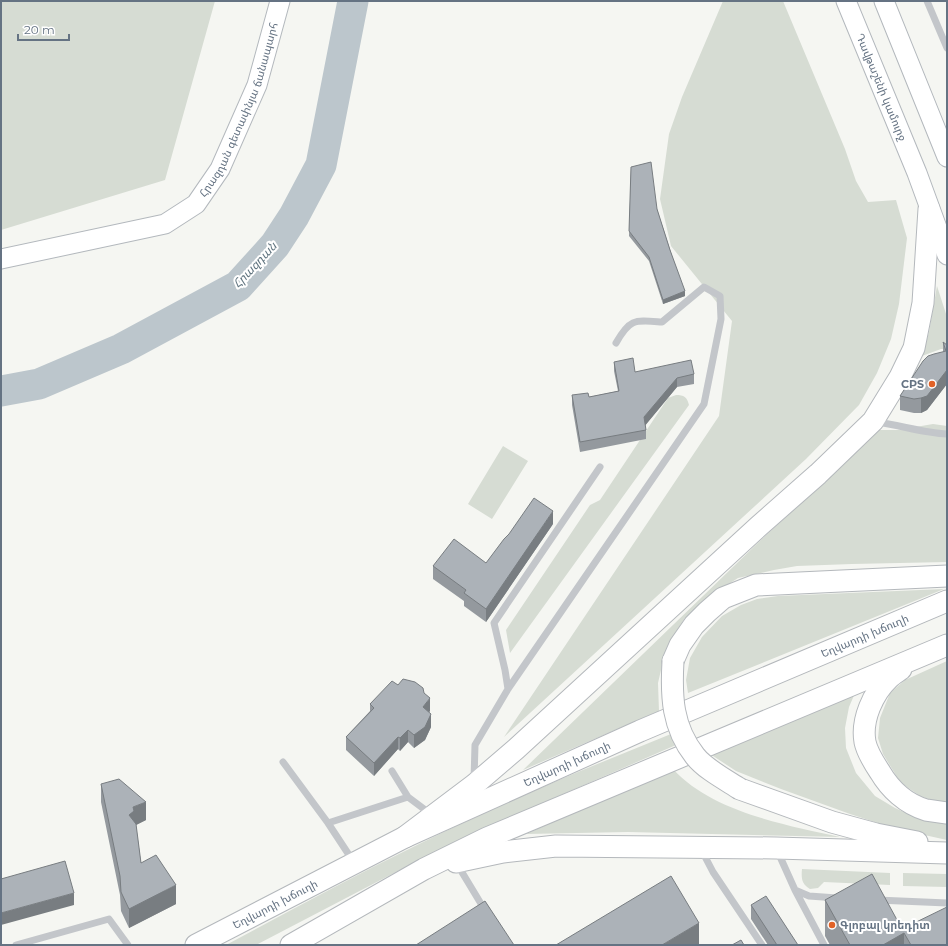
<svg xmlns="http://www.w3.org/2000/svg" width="948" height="946" viewBox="0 0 948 946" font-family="Montserrat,'Noto Sans Armenian',sans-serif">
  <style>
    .green { fill: #d6dcd3 }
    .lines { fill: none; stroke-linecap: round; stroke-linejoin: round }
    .river { stroke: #bcc6cc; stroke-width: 31 }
    .secondary-casing { stroke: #b3b8bd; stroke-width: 21 }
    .primary-casing { stroke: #b4b8bc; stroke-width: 23 }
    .lane { stroke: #c3c6ca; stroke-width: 7 }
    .secondary { stroke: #fff; stroke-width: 19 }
    .primary { stroke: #fff; stroke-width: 21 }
    .primary-bridge-casing { stroke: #b4b8bc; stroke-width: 23; stroke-linecap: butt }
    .primary-bridge { stroke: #fff; stroke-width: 21 }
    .wall { fill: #94999e }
    .shaded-wall { fill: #787d81 }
    .building { fill: #acb2b8; stroke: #787d81 }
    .poi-dot { fill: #e16227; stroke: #fff; stroke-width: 1.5 }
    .labels { text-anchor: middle; stroke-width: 4; stroke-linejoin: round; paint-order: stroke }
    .street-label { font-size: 11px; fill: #657383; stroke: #fff }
    .poi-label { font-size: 11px; font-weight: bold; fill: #657383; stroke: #fff; text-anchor: end }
    .water-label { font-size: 12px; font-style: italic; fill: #60747f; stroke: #fff }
  </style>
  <rect width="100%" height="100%" fill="#f5f6f2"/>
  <path class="green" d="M 1,1 L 215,1 L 165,180 L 1,230 Z
    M 723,1 L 783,1 L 845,149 L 856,181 L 868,202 L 896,200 L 907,238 L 899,304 L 891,339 L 877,373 L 859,405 L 806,459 L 504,737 L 719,416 L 732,321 L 671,246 L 660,199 L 669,134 L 682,97 Z
    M 937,286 L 947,317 L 947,349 L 941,349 L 922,356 L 929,332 Z
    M 676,395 C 684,395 687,397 689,405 L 510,653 L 506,630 L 590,505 L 600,500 L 668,398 Z
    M 933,424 L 947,426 L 947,562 L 852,564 L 797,566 L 774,570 L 738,578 L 709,597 L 685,618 L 674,635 L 666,651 L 661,670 L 658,683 L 659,711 L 523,770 L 764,537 L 843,465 L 877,430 L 898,430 Z
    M 503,446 L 528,461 L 492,519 L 468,504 Z
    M 944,589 L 688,693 L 686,680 L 690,658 L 702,637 L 722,616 L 741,605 L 757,599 L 778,596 Z
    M 947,661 L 947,803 L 937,802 L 920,796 L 900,782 L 883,754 L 878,738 L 880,718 L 890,693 L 905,680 Z
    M 855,693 L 849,707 L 845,728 L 846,748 L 856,773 L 875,796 L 895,808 L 920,819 L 947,823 L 947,840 L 893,828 L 850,814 L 781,789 L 736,771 L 707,752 Z
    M 671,734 L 676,745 L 515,815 L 419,860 L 256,945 L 226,945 C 288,912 350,878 413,847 C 497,805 584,769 671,734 Z
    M 673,769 C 712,812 786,825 840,837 L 628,832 L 526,834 Z
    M 802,869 L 890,873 L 890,885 L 824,882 L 818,888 L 810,889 C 802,884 801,879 802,869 Z
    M 903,873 L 947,874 L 947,887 L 903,886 Z"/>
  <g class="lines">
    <path class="river" d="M 1,391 L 39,384 L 121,349 L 238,286 L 275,245 L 294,216 L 321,165 L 353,1"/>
    <g class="secondary-casing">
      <g id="secondary">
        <path id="s1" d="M 846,1 L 917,173 L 947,255"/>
        <path d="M 884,1 L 947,157"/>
        <path id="s2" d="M 1,259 L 165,224 L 196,204 L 220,169 L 257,85 L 280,1"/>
      </g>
    </g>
    <g class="primary-casing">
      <g id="primary">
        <path d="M 673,661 L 680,645 L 694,625 L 707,612 L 723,598 L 756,585 L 947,576"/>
        <path d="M 901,669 C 897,672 892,675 889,678 C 873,693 861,720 865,742 C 867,752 874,763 880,772 C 890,789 906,804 926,810 C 933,811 940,812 947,813"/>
        <path d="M 740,789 L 832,822 L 876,834 L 917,842"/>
        <path d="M 405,837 L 474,785 L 516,749 L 759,526 L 818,474 L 873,421 L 900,377 L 914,348 L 923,303 L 929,209"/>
        <path d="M 456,862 L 503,852 L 556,846 L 776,848 L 947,853"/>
        <path id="s3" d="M 196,945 L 405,837 L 640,731 L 947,601"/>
        <path d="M 291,945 L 424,869 L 487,838 L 947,645"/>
      </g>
    </g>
    <path class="lane" d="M 927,1 L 947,48
      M 876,422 C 900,425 923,433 947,434
      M 508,689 L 505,670 L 494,623 L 600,467
      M 283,762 L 328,823 L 353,861
      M 392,771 L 408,797
      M 474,780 L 475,745 L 508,689 L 704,404 L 721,319 L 720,296 L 704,287 L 662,322 C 635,320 630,318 616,343
      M 328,823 L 408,797 L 432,815
      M 777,850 L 795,890 L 809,896 L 837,898
      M 702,851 L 713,872 L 762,945
      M 457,864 L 486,912
      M 795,890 L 824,945
      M 877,900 L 947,903
      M 16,945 L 109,919 L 128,945"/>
    <use href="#secondary" class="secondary"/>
    <use href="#primary" class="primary"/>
    <g class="primary-bridge-casing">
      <path id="primary-bridge" d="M 673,661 C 671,696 672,727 695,756 C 705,769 726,780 740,789"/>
    </g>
    <use href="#primary-bridge" class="primary-bridge"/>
  </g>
  <path class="wall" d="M 631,167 L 657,209 L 685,296 L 663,304 L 649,261 L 629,236 Z
    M 943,342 L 947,345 L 947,384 L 927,410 L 921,413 L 914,413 L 900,410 L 900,396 L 943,352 Z
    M 614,362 L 635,372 L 694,374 L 694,384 L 677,387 L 645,425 L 646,430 L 646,439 L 580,452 L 572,405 L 572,395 L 589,397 L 618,391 L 614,371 Z
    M 553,524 L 486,622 L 464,606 L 464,601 L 433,579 L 433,566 L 486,563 Z
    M 424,693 L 430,711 L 429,712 L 431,727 L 425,740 L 414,748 L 408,742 L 400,751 L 398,749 L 374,776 L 346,750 L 346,737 L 370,711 L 370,704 Z
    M 101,784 L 146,820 L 136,825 L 141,863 L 176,904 L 129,928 L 121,911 L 120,895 L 101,802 Z
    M 825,900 L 902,929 L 947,945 L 830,945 L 825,936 Z
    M 751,905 L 798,945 L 768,945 L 751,919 Z"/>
  <path class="shaded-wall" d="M 685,291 L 685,296 L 663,304 L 663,300 Z
    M 947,370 L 947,384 L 927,410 L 921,413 L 921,398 Z
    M 677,378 L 677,387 L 644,427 L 644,417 Z
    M 553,511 L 553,524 L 486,622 L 486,609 Z
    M 430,698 L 430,711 L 423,719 L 423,707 Z
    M 431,714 L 431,727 L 425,740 L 414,748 L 414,735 Z
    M 408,730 L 408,742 L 400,751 L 400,738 Z
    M 398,737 L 398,749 L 374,776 L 374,763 Z
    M 146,802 L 146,820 L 134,826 L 129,815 L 133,807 Z
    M 176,885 L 176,904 L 129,928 L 129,909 Z
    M 74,893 L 74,905 L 1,925 L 1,913 Z
    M 699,923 L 699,945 L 662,945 Z
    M 904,933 L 904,945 L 883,945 Z"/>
  <path class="building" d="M 651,162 L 657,209 L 670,250 L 685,291 L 663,300 L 649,257 L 629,231 L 631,167 Z
    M 943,342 L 947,345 L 947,370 L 927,396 L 921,398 L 914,399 L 900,396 L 923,361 L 928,356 L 934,354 L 946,351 Z
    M 633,358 L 635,372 L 691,360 L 694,374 L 677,378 L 644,417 L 646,430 L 580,442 L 572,395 L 588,393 L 589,397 L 619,391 L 614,362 Z
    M 534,498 L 553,511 L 486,609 L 464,593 L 466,590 L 433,566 L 454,539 L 486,563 L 504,539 L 509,534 Z
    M 403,679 L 415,682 L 423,688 L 424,693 L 430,698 L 423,707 L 431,714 L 425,727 L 414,735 L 408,730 L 400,738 L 398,737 L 374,763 L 346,737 L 374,708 L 370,704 L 392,681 L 398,685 Z
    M 119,779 L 146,802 L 133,807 L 134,811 L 129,815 L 136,824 L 141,863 L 156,855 L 176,885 L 129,909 L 121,892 L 120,876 L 101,784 Z
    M 65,861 L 74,893 L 1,913 L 1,879 Z
    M 872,874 L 902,929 L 947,907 L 947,945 L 911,945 L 904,933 L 883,945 L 850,945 L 825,900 Z
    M 671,876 L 699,923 L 662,945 L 556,945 Z
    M 766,896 L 798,945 L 777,945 L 751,905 Z
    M 485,901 L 514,945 L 416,945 Z
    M 741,940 L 744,945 L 732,945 Z"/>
  <g class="poi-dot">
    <circle cx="932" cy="384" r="4"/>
    <circle cx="832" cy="925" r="4"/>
  </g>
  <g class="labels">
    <g class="street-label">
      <text dy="4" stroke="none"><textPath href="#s1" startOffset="93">Դավթաշենի կամուրջ</textPath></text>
      <text dy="4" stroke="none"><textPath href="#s2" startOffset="309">Հրազդան գետափնյա ճանապարհ</textPath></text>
      <text dy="4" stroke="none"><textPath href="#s3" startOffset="737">Եղվարդի խճուղի</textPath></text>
      <text dy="4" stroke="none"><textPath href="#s3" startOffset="413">Եղվարդի խճուղի</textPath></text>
      <text dy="4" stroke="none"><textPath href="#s3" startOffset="89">Եղվարդի խճուղի</textPath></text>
    </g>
    <g class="poi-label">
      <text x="924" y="388">CPS</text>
      <text x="840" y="929" text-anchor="start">Գլոբալ կրեդիտ</text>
    </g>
    <g class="water-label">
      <text transform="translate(255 265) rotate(-47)" y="4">Հրազդան</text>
    </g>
  </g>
  <rect width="948" height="946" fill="none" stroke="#657383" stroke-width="4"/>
  <path d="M18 34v6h51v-6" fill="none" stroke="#657383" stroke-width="2"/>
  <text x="24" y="34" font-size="12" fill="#657383" stroke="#ffffff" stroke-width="3" paint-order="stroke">20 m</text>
</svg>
